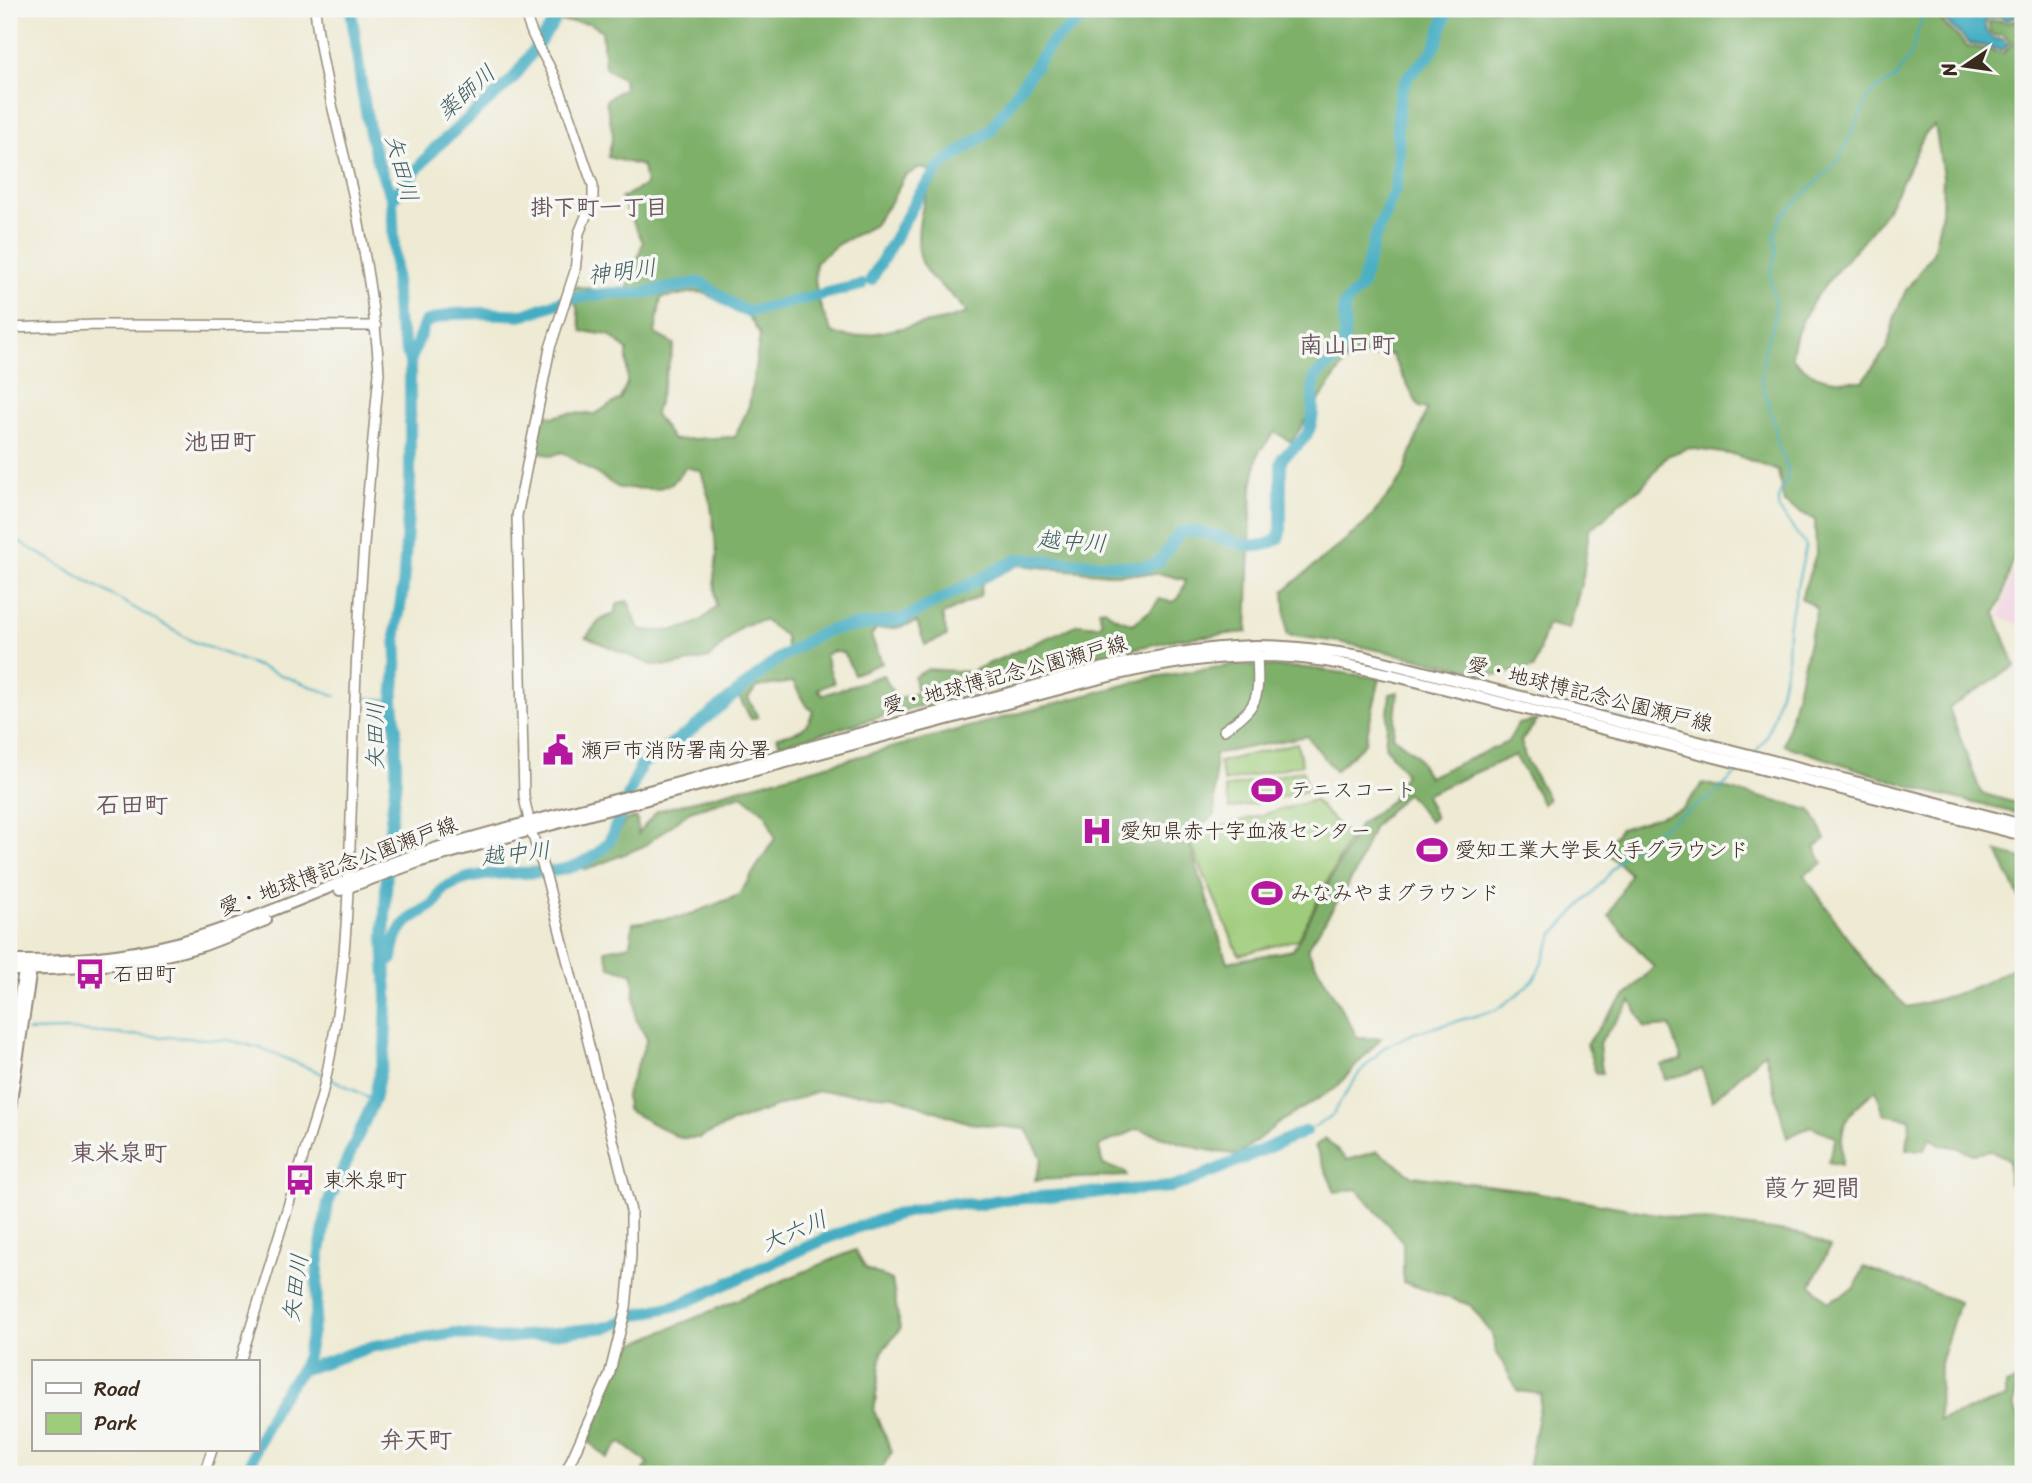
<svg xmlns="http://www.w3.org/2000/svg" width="2032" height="1483" viewBox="0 0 2032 1483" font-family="Sriracha,'Klee One',sans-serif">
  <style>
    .built { fill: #f2cfe0 }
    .green { fill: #9fcc7a; stroke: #6d7b4c; stroke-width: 2 }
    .forest { fill: #7fb06a; stroke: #5d6d44; stroke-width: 2; fill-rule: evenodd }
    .water { fill: #44adc3; stroke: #406c70; stroke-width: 2 }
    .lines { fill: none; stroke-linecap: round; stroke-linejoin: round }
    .stream { stroke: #44adc3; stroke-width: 2 }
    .river { stroke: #44adc3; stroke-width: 12 }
    .minor-casing { stroke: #948a78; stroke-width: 12 }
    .major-casing { stroke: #948a78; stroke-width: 14 }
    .minor { stroke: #fff; stroke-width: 9 }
    .major { stroke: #fff; stroke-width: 10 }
    .rail-casing { stroke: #3b2a1e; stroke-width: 4.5 }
    .rail { stroke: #f6f6f2; stroke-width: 2; stroke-dasharray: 5; stroke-linecap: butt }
    .labels { text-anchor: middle; stroke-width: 7; stroke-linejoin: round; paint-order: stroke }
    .street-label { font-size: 21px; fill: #3b2a1e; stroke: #f6f6f2 }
    .poi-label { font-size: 21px; fill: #3b2a1e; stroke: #f6f6f2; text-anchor: start }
    .water-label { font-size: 23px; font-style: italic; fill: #3f5e60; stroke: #f6f6f2 }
    .neighbourhood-label { font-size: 23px; font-weight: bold; fill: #6b575e; stroke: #f6f6f2 }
    .quarter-label { font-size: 24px; font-weight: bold; fill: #6b575e; stroke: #f6f6f2 }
  </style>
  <rect width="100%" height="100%" fill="#f6f6f2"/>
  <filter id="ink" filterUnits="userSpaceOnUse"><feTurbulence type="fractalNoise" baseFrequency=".0143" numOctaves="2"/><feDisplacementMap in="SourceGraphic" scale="14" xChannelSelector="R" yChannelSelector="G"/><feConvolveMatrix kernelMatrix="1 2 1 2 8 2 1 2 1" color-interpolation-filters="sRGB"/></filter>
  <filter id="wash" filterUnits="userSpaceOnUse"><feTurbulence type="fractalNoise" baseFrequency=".00686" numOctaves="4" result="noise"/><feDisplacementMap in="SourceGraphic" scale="28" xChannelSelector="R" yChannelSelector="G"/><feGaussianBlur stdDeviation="1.57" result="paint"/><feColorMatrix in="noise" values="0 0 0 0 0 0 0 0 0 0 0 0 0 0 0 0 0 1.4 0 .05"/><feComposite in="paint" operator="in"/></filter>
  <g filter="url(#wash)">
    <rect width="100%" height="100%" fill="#eeead3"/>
    <path class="built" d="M 2023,543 L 2023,626 L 1999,616 Z"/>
    <path class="green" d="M 1297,743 L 1302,764 L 1224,782 L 1219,762 Z
      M 1303,770 L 1308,791 L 1230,809 L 1225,788 Z
      M 1314,800 L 1350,837 L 1298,939 L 1239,955 L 1192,847 L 1200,832 Z"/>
    <path class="forest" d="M 558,9 L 1929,9 L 1967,46 L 2003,53 L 2013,44 L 2001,34 L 1995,36 L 1990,32 L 1988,22 L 1999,20 L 2006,23 L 2018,20 L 2020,13 L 2023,13 L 2023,525 L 2002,598 L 1995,613 L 2015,666 L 1949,708 L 1981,793 L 2023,805 L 2023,815 L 1922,790 L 1784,745 L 1817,608 L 1801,598 L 1816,554 L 1815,520 L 1784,503 L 1778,471 L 1736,455 L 1688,448 L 1667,456 L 1642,487 L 1620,502 L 1604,519 L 1589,529 L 1583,577 L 1569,629 L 1547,624 L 1534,668 L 1496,675 L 1339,642 L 1287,635 L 1284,591 L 1366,523 L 1402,478 L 1427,409 L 1419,407 L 1391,354 L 1348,358 L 1291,442 L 1275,432 L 1258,453 L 1252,487 L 1247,632 L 1177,639 L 1097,657 L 780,745 L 777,737 C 798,731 806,733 813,711 L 805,704 L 793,682 L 757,687 L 748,698 L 758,717 L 751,719 L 738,695 L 787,657 L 785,636 L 764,620 L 742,626 L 709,658 L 672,666 L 652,665 L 586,637 L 600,620 L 614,614 L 618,603 L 628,601 L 639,629 C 667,634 698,630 716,606 L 714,577 L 717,555 L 711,505 L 701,471 L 686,467 L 672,484 L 656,489 L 619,488 L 562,452 L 551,456 L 535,450 L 544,413 L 553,417 L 568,413 L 595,414 L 620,399 L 627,383 L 627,350 L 609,335 L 582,331 L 573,291 L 575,286 L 625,296 L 643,242 L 621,198 L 646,185 L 643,166 L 608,157 L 613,135 L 606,100 L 624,88 L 623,79 L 605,68 L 602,31 L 590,23 L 557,21 ZM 1935,125 L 1943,176 L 1942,212 L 1933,253 L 1906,290 L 1895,316 L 1887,348 L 1863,381 C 1833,381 1812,381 1792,357 C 1797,301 1853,258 1883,215 C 1900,191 1911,160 1925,134 ZM 920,167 L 935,173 C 922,202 906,252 932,278 C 945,290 957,298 967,313 L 944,320 L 855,337 L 833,334 C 821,312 812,287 816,262 L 838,244 L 873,226 L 891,202 L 904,177 ZM 696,292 L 704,293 L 749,317 L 760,335 L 749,406 L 735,437 L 673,440 L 655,414 L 674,344 L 655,334 L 661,298 ZM 1018,565 L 1109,574 L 1162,574 L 1186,580 L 1179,598 L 1173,602 L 1159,599 L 1152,609 L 1133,624 L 1114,617 L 1105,609 L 1099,610 L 1102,623 L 1098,626 L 1078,624 L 970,672 L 928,669 L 914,677 L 917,693 L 897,699 L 883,675 L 823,695 L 818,689 L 834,683 L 825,655 L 833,651 L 844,653 L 854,674 L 882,663 L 871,636 L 876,629 L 896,628 L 917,622 L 925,645 L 947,636 L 942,615 L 980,596 L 982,583 Z
      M 1233,665 L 1308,668 L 1380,678 L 1365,743 L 1335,771 L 1307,736 L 1215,754 L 1215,815 L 1187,835 L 1227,962 L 1293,950 L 1360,824 L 1392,800 L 1405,773 L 1385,746 L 1390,694 L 1398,692 L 1393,736 L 1416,755 L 1428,777 L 1508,742 L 1518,724 L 1538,720 L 1521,741 L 1525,757 L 1548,799 L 1543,804 L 1515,755 L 1425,795 L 1435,818 L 1429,821 L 1407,793 L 1374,826 L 1355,873 L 1307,949 L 1358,1038 L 1381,1038 L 1336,1088 L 1280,1122 L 1238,1155 L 1201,1149 L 1138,1129 L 1099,1146 L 1103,1165 L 1124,1171 L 1127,1176 L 1035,1180 L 1042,1158 L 1026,1129 L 969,1123 L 894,1096 L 819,1091 L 734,1122 L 699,1138 L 680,1138 L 627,1110 L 626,1095 L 647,1039 L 636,1019 L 633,974 L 610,967 L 605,950 L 630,945 L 633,923 L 686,916 L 739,895 L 775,838 L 766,814 L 742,795 L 690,811 L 644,846 L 586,870 L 580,865 L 604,853 L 626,820 L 637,818 L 638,834 L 657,811 L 1154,677 Z
      M 1703,783 L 1811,810 L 1826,839 L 1815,847 L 1823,863 L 1804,875 L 1873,974 L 1907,1007 C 1954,996 1983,987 2023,961 L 2023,1188 L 2009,1184 L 2009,1159 L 1992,1151 L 1973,1154 L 1959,1148 L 1942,1145 L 1930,1138 L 1925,1150 L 1907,1150 L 1910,1119 L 1884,1114 L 1876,1090 C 1843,1117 1840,1122 1842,1165 L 1828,1162 L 1836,1137 L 1810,1126 L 1787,1138 L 1765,1052 L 1712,1101 L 1702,1069 L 1665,1080 L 1661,1065 L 1682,1060 L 1670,1026 L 1645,1028 L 1631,1001 L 1599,1043 L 1602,1073 L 1596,1074 L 1587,1044 L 1616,1006 L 1654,967 L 1609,916 L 1630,874 L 1604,850 L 1620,829 L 1682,809 Z
      M 1997,852 L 2023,858 L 2023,905 Z
      M 1325,1138 L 1347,1160 L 1377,1151 L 1413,1176 L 1518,1189 L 1674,1217 L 1802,1234 L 1830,1247 L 1811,1285 L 1828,1302 L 1855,1288 L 1864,1267 L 1959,1302 L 1940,1363 L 1939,1420 L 2006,1398 L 2006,1385 L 2017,1381 L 2014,1406 L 2023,1428 L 2023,1474 L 1527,1474 L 1542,1394 L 1518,1391 L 1496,1351 L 1492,1334 L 1470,1305 L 1403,1282 L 1403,1242 L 1357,1189 L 1335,1192 L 1315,1146 Z
      M 855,1250 L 866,1269 L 892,1280 L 900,1329 L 882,1351 L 874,1411 L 892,1452 L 878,1474 L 642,1474 L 648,1463 L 620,1442 L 607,1458 L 589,1442 L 626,1347 Z"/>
    <path class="water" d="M 1933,9 L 2023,9 L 2017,10 L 2015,17 L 2006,20 L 1999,16 L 1986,19 C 1983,29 1987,34 1995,40 L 2000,38 L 2009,44 L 2002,50 L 1969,43 Z"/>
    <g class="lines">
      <path class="stream" d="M 861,285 L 871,280
        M 9,536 L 192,641 L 336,696
        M 364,698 L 393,700
        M 1755,753 L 1765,739 L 1774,716 L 1787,663 L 1788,628 L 1806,546 L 1778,508 L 1779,495 L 1787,479 L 1788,467 L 1778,446 L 1774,422 L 1761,380 L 1765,346 L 1774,323 L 1775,303 L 1770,276 L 1777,249 L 1774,237 L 1781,217 L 1839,160 L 1869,96 L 1876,89 L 1895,79 L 1912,52 L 1921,20 L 1930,9
        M 27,1031 L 67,1030 L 127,1035 L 228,1040 L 260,1048 L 323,1074
        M 328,1077 L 374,1100
        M 1306,1131 L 1331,1117 L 1358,1075 L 1383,1048 L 1414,1033 L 1496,1010 L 1518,994 L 1535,978 L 1554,934 L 1605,879 L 1624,854 L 1646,837 L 1714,795 L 1742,768"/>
      <path class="river" d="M 392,199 L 434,149 L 513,79 L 554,22 L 558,9
        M 871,280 L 919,195 L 940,166 L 990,131 L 1051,43 L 1094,9
        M 410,362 L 425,322 L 452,314 L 482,313 L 524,315 L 571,298 L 612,293 L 636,294 L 697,283 L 703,284 L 738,308 L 748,312 L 861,285
        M 385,963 L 392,959 C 395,927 404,922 431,906 C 439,902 437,895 443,889 C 447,886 457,882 462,880 C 511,864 571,888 609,842 L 641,765 L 690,731 L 778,659 L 813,637 L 830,630 L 903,619 L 1018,559 L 1146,567 L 1159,562 L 1180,532 C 1216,526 1246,560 1278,539 L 1281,529 L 1281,462 L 1283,457 C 1304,440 1314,433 1313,403 C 1313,394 1312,385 1316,376 C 1320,369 1328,367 1333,362 C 1350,346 1343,326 1344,305 L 1361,287 L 1374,240 L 1396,186 L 1399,151 L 1397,127 L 1400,93 L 1409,75 L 1429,56 L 1436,44 L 1448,9
        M 301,1370 L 374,1346 L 456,1333 L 497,1339 L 609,1327 L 639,1314 L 682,1304 L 827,1238 L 858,1227 L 898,1214 L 948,1203 L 975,1205 L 1000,1200 L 1171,1187 L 1188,1182 L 1306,1131
        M 257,1445 L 277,1402 L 301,1370 L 307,1356 L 316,1311 L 318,1265 L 328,1203 L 374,1100 L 385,1048 L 387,998 L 384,937 L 388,846 L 396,779 L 396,729 L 393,700 L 397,657 L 396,632 L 403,588 L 410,485 L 410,362 L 397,319 L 392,199 L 377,160 L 370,133 L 362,90 L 351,9
        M 248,1474 L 255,1450"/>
    </g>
  </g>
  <g filter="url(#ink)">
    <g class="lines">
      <g class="minor-casing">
        <path id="minor" d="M 525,9 C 529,37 547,57 557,83 C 571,116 580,152 593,185 L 593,199 L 579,233 L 575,271 L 550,348 L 517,516 L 524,797 L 531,830 L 547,880 L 631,1211 L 631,1256 L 626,1308 L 609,1376 L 565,1474
          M 9,328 L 96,325 L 376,326
          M 1224,730 C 1260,705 1259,699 1257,655
          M 240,1362 L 321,1099 C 353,968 349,830 355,697 C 359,589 369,481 379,373 C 376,316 366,259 355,203 C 341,138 322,75 315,9
          M 204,1474 L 212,1450"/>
      </g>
      <g class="major-casing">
        <path id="major" d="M 340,890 L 421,861 L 531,830 L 1093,680 C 1166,662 1242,649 1318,660 C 1343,663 1367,670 1392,675 L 2023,835
          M 9,961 C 73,962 137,956 198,937 C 274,914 345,877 421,853 C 503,827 588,808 671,785 C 811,747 951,708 1091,671 C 1146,658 1201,647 1257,646 C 1294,646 1329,651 1365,657 L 2023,825
          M 9,970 C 74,969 138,965 201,946 C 223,939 245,928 266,920
          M 9,1059 L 25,966
          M 9,1114 L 31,969 L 28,964"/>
      </g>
      <use href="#minor" class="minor"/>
      <use href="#major" class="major"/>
      <g class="rail-casing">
        <path id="rail" d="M 9,157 L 13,9"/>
      </g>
      <use href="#rail" class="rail"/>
    </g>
  </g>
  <defs>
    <g id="civic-bare" transform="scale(2.415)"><path d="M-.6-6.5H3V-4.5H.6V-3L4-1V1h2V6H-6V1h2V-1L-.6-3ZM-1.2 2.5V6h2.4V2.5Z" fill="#b5179e" stroke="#f6f6f2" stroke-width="2.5" paint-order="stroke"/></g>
    <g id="stadium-bare" transform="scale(2.415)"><path d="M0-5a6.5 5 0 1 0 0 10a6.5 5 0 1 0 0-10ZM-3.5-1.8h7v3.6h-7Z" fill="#b5179e" stroke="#f6f6f2" stroke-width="2.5" paint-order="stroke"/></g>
    <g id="hospital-bare" transform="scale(2.415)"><path d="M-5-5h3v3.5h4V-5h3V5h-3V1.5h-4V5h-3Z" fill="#b5179e" stroke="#f6f6f2" stroke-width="2.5" paint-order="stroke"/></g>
    <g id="bus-bare" transform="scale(2.415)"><path d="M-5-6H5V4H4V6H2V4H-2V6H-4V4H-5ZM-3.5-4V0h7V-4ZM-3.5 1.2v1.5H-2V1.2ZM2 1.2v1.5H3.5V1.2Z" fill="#b5179e" stroke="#f6f6f2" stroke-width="2.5" paint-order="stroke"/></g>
  </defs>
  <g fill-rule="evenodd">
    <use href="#civic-bare" x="558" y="750"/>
    <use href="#stadium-bare" x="1267" y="790"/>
    <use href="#hospital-bare" x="1097" y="831"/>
    <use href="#stadium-bare" x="1432" y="850"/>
    <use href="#stadium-bare" x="1267" y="893"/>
    <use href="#bus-bare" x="90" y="974"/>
    <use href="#bus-bare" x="300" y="1180"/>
  </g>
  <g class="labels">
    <g class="street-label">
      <text transform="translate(1005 675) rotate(-15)" y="7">愛・地球博記念公園瀬戸線</text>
      <text transform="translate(1590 694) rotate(14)" y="7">愛・地球博記念公園瀬戸線</text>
      <text transform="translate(338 866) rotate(-20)" y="7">愛・地球博記念公園瀬戸線</text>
    </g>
    <g class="poi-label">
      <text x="581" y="757">瀬戸市消防署南分署</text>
      <text x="1290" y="797">テニスコート</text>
      <text x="1120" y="838">愛知県赤十字血液センター</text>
      <text x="1455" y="857">愛知工業大学長久手グラウンド</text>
      <text x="1290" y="900">みなみやまグラウンド</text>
      <text x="113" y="981">石田町</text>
      <text x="323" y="1187">東米泉町</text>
    </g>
    <g class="water-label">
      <text transform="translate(466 92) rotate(-42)" y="8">薬師川</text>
      <text transform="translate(402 168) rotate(75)" y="8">矢田川</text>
      <text transform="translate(622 271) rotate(-7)" y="8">神明川</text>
      <text transform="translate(1072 541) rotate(4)" y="8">越中川</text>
      <text transform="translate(375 736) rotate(-90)" y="8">矢田川</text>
      <text transform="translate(516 853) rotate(-6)" y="8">越中川</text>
      <text transform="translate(794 1231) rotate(-23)" y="8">大六川</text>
      <text transform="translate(295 1288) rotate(-82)" y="8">矢田川</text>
    </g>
    <g class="neighbourhood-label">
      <text x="599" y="215">掛下町一丁目</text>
    </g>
    <g class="quarter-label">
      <text x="1347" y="353">南山口町</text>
      <text x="220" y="450">池田町</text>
      <text x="132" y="813">石田町</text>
      <text x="119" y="1161">東米泉町</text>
      <text x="1812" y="1196">葭ケ廻間</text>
      <text x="416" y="1448">弁天町</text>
    </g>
  </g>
  <rect width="2032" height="1483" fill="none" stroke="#f6f6f2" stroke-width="35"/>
  <rect x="32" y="1360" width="228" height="91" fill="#f6f6f2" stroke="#aba49d" stroke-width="2"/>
  <rect x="46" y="1383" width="35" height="10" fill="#ffffff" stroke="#aba49d" stroke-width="2"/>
  <text x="94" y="1396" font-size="21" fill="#3b2a1e">Road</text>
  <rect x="46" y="1413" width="35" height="21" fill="#9fcc7a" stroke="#aba49d" stroke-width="2"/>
  <text x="94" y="1430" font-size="21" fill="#3b2a1e">Park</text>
  <g transform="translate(1965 66) rotate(257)" stroke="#f6f6f2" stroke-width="5" paint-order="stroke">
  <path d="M0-5L12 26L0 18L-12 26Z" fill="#3b2a1e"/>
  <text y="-10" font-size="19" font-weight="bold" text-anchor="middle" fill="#3b2a1e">N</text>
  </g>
</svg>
